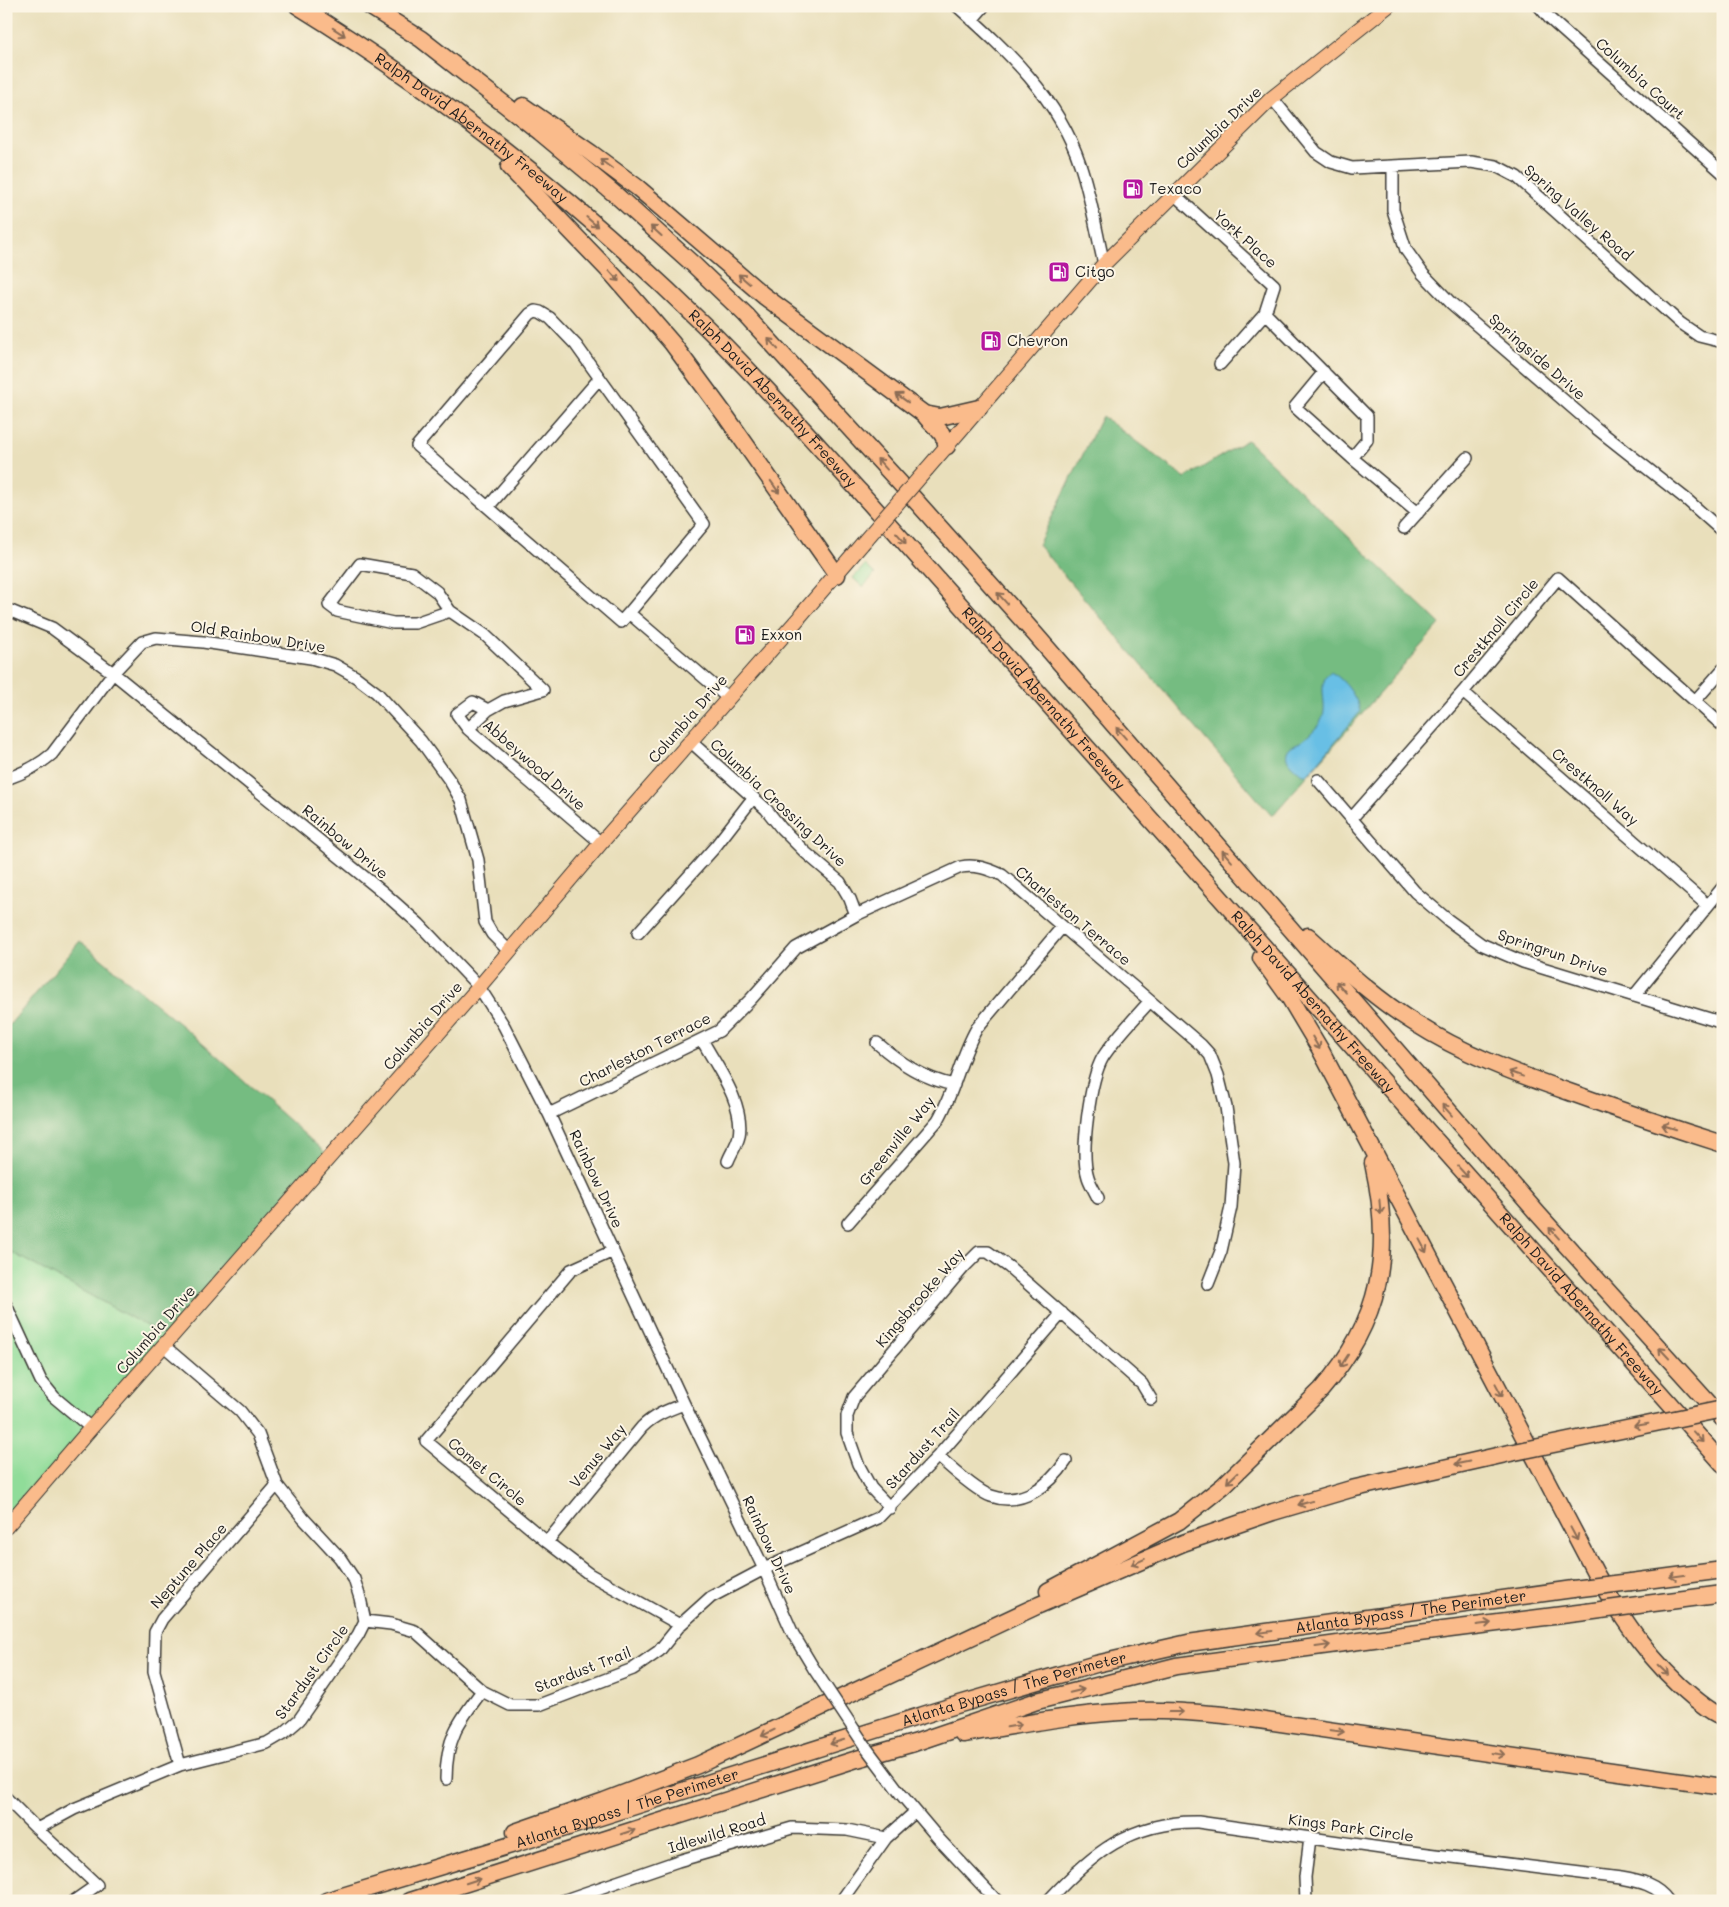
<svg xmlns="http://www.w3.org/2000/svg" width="1729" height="1907" viewBox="0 0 1729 1907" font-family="Mali,sans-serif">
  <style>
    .green { fill: #90dc99; stroke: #567c5a }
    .forest { fill: #74bc81; stroke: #486c4e }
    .water { fill: #68bfe5; stroke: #426e80 }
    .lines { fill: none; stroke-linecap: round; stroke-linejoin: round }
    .minor-casing { stroke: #3b3934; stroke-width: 14 }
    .major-casing { stroke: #3b3934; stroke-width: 16 }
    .highway-casing { stroke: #3b3934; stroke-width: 19 }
    .minor { stroke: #fff; stroke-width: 11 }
    .major { stroke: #fabb8b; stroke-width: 14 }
    .highway { stroke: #fabb8b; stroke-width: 16 }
    .minor-bridge-casing { stroke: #3b3934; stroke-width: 14; stroke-linecap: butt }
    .major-bridge-casing { stroke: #3b3934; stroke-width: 16; stroke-linecap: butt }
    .highway-bridge-casing { stroke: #3b3934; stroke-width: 19; stroke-linecap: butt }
    .minor-bridge { stroke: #fff; stroke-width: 11 }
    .major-bridge { stroke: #fabb8b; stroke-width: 14 }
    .highway-bridge { stroke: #fabb8b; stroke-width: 16 }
    .oneway { stroke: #8b6c54 }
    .labels { text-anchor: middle; stroke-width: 4; stroke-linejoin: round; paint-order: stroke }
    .street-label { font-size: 15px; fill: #1c1c1c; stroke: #fcf5e5 }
    .poi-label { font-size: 15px; fill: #1c1c1c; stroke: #fcf5e5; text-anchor: start }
  </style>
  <rect width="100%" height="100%" fill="#fcf5e5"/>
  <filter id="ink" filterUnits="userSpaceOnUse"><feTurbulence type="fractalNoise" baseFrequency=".02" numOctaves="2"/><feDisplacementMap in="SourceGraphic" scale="10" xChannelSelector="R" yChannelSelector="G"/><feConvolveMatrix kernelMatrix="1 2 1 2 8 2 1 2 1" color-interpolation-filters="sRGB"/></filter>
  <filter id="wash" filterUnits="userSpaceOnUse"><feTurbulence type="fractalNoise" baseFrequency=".0096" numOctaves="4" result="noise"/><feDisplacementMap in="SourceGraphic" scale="20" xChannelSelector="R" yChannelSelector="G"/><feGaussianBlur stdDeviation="1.12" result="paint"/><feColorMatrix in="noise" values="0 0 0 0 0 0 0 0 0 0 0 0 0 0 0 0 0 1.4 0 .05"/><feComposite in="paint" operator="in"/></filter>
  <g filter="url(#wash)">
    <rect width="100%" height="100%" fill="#e9dfbb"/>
    <path class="green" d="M 865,565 L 875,574 L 863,587 L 853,578 Z
      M 9,1251 L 165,1336 L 6,1526 L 6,1252 Z"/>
    <path class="forest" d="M 1102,416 L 1185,478 L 1247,440 L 1440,624 L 1272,816 L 1038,545 Z
      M 80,941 L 195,1037 L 329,1156 L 165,1336 L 9,1251 L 6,1252 L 6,1029 Z"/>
    <path class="water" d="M 1330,672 C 1343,677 1358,698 1360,712 L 1313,768 L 1307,774 L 1302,774 C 1296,769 1284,761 1287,752 C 1289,745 1297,744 1302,741 C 1308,736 1318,727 1321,721 C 1330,705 1315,685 1330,672 Z"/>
  </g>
  <g filter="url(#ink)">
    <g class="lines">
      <g class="minor-casing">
        <path id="minor" d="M 957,6 C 1007,51 1058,97 1080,164 C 1091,196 1096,231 1104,264
          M 1539,6 L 1550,19 L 1723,173
          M 972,20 L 984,6
          M 1272,98 L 1316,152 L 1331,162 L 1352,168 L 1471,162 L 1496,166 L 1517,177 L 1680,323 L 1699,336 L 1723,342
          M 1393,167 L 1393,210 L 1406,250 L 1423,274 L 1451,303 L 1596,428 L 1686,499 L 1723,532
          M 1175,195 L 1274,285 L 1265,313 L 1220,364
          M 1265,313 L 1367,416 L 1367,440 L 1352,458
          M 1324,372 L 1295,407 L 1352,458 L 1418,513
          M 488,507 L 599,379
          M 1404,528 L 1467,458
          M 6,609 L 52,628 L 113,673 L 384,893 L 419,924 L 479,987 L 504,1026 L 549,1114 L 684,1404 L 764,1569 L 793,1634 L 814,1669
          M 450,611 L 415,623 L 393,623 L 337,611 L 329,605 L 360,564 L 412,573 L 437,592 L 450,611 L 485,635 L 543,690 L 504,701 L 488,710 L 468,729 L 601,843
          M 629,613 L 621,622 L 417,446 L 530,314 L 535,311 L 540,312 L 550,318 L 576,345 L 704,524 L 629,613 L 728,698
          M 1463,692 L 1707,905
          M 1695,701 L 1723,669
          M 468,729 L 457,714 L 473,702 L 488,710
          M 690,741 L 766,809 L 781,828 L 806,853 L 840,882 L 850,899 L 856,915
          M 6,779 C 24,773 38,766 52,754 L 113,673 L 142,642 L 156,638 L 203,642 L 311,658 L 335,665 L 356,677 L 377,693 L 421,741 L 450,781 L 461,800 L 478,860 L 485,922 L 492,934 L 508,950
          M 1318,780 L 1415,892 L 1448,920 L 1481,944 L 1523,962 L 1723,1023
          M 1351,819 L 1463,692 L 1558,578 L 1723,726
          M 638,933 L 715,847 L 753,798
          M 1634,996 L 1723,887
          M 702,1040 C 717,1067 745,1104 739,1136 C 737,1145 731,1153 728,1161
          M 877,1043 C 900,1063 924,1079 954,1085
          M 549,1114 L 719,1031 L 751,999 L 796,948 L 856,915 L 961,867 C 976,864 988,869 1002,875 L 1150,1001 L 1201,1045 L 1210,1055 L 1218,1075 L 1226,1107 L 1234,1163 L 1231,1207 L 1221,1251 L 1208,1284
          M 1098,1198 C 1095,1191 1090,1184 1088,1177 C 1080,1153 1090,1079 1103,1057 C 1116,1037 1134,1019 1150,1001
          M 848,1223 L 938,1120 C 955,1091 960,1057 977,1028 L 1062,927
          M 613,1251 L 571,1270 L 426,1441 L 547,1542 L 589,1574 L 680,1625
          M 6,1305 L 41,1381 L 54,1397 L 91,1428
          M 938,1456 C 950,1467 976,1491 991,1496 C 1022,1507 1050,1485 1066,1461
          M 890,1508 L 871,1488 L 858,1464 L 847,1433 L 847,1416 L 854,1397 L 964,1267 L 979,1252 L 988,1252 L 1009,1267 L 1142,1384 L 1151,1399
          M 547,1542 L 642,1427 C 654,1415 668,1410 684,1404
          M 365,1621 L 391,1624 L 415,1631 L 482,1691 L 510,1705 L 539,1705 L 633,1669 L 659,1651 L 680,1625 L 711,1597 L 764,1569 L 878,1518 L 938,1456 L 1062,1313
          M 180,1765 L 154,1671 L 155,1632 L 162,1619 L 277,1485
          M 446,1779 C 446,1739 458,1722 482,1691
          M 900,1793 L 938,1838 L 997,1901
          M 6,1798 L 37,1829 L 74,1809 L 180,1765 L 267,1743 L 284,1733 L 299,1720 L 358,1635 L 365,1621 L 360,1598 L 354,1579 L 340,1558 L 303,1518 L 277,1485 L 258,1434 L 240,1411 L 164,1346
          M 37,1829 L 97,1885 L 74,1901
          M 562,1901 L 678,1861 L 792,1828 L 847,1830 L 886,1838
          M 841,1901 L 886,1838 L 915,1812
          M 1048,1901 C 1091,1854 1131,1821 1198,1822 L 1388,1849 L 1621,1878 C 1639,1881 1657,1885 1668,1901
          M 1306,1901 L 1305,1877 L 1310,1838"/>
      </g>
      <g class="major-casing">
        <path id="major" d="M 927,469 L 1104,264 L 1272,98 L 1388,6
          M 801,615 L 862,544
          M 6,1527 L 91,1428 L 479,987 L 601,843 L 799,618"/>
      </g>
      <g class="highway-casing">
        <g id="highway">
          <path id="s1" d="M 298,6 C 444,96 583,206 705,326 C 759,379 809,436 860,492 L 1723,1464"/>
          <path d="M 369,6 L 421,39 L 540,132 L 617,196 L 694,265 L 746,315 L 899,482 L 1035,634 L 1538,1214 L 1723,1419"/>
          <path d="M 523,106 L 591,153 L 638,188 L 764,296 L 924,414 L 940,417 L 979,408"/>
          <path d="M 509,167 L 614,276 L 672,343 L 725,415 L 837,575"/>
          <path d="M 924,414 C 933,427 943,429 947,446"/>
          <path d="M 1308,936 C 1341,966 1374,998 1413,1022 C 1463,1054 1517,1074 1572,1093 C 1622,1111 1672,1128 1723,1144"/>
          <path d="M 1261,958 L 1289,997 L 1320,1049 L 1596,1574 C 1623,1620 1652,1664 1694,1698 C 1703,1705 1712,1713 1723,1717"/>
          <path d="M 1631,1582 L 1723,1570"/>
          <path d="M 1048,1591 L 1179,1521 L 1223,1486 L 1321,1390 C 1382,1320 1393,1252 1373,1163"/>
          <path d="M 1646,1604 L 1723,1594"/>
          <path d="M 963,1734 C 1015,1726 1067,1715 1120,1712 C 1154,1709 1189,1712 1224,1715 L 1723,1787"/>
          <path d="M 515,1832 L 604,1801 L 698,1765 L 1039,1605 L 1183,1543 L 1273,1512 L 1351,1489 L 1510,1453"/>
          <path id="s2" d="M 326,1901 L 521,1842 L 936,1711 L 1096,1664 L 1188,1643 L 1573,1589"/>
          <path d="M 410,1901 L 857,1759 L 914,1743 L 1037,1701 L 1176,1666 L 1403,1635 L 1586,1612"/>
        </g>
      </g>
      <use href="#minor" class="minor"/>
      <use href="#major" class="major"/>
      <use href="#highway" class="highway"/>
      <g class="minor-bridge-casing">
        <path id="minor-bridge" d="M 814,1669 L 867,1749 L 900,1793"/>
      </g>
      <g class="major-bridge-casing">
        <path id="major-bridge" d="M 862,544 L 927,469"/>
      </g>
      <g class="highway-bridge-casing">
        <path id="highway-bridge" d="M 1510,1453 L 1723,1409
          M 1573,1589 L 1631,1582
          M 1586,1612 L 1646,1604"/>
      </g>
      <use href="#minor-bridge" class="minor-bridge"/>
      <use href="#major-bridge" class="major-bridge"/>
      <use href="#highway-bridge" class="highway-bridge"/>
    </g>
    <defs><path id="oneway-shaft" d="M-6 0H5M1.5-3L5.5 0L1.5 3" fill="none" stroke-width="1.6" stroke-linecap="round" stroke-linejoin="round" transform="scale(1.25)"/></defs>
    <g class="oneway">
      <use href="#oneway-shaft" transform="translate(339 32) rotate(33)"/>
      <use href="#oneway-shaft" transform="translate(606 164) rotate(-143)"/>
      <use href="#oneway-shaft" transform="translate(592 222) rotate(41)"/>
      <use href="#oneway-shaft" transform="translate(656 231) rotate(-138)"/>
      <use href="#oneway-shaft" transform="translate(614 276) rotate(48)"/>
      <use href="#oneway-shaft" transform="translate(744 279) rotate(-139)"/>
      <use href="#oneway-shaft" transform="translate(773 344) rotate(-133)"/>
      <use href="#oneway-shaft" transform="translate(902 398) rotate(-144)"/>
      <use href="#oneway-shaft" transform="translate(882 464) rotate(-132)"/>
      <use href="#oneway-shaft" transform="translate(775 487) rotate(55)"/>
      <use href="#oneway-shaft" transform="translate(901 538) rotate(48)"/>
      <use href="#oneway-shaft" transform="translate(1002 598) rotate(-132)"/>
      <use href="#oneway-shaft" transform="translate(1121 733) rotate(-131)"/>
      <use href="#oneway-shaft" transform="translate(1227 856) rotate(-131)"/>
      <use href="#oneway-shaft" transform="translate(1341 987) rotate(-131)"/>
      <use href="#oneway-shaft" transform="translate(1316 1043) rotate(60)"/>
      <use href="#oneway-shaft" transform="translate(1516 1074) rotate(-160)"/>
      <use href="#oneway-shaft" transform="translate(1447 1110) rotate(-131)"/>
      <use href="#oneway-shaft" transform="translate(1669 1127) rotate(-163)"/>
      <use href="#oneway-shaft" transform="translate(1463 1172) rotate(48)"/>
      <use href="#oneway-shaft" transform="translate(1380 1207) rotate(85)"/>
      <use href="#oneway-shaft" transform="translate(1554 1233) rotate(-132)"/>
      <use href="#oneway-shaft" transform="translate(1423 1246) rotate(62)"/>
      <use href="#oneway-shaft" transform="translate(1664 1353) rotate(-133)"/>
      <use href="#oneway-shaft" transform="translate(1344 1361) rotate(123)"/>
      <use href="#oneway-shaft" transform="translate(1499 1390) rotate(62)"/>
      <use href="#oneway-shaft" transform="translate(1641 1425) rotate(170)"/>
      <use href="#oneway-shaft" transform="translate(1698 1437) rotate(48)"/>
      <use href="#oneway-shaft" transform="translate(1462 1463) rotate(168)"/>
      <use href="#oneway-shaft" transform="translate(1232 1478) rotate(136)"/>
      <use href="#oneway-shaft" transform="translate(1305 1503) rotate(164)"/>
      <use href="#oneway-shaft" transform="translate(1574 1534) rotate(62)"/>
      <use href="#oneway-shaft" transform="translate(1138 1562) rotate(156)"/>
      <use href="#oneway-shaft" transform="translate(1677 1576) rotate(172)"/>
      <use href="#oneway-shaft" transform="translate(1484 1624) rotate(-7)"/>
      <use href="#oneway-shaft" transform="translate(1265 1632) rotate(172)"/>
      <use href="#oneway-shaft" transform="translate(1323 1646) rotate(-8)"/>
      <use href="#oneway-shaft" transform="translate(1663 1670) rotate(44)"/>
      <use href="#oneway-shaft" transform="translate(1077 1691) rotate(-14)"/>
      <use href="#oneway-shaft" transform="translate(1176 1712)"/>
      <use href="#oneway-shaft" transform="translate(1014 1726) rotate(-10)"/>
      <use href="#oneway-shaft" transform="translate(1337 1731) rotate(8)"/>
      <use href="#oneway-shaft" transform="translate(768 1733) rotate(154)"/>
      <use href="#oneway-shaft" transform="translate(837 1742) rotate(163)"/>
      <use href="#oneway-shaft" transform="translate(1498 1754) rotate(8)"/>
      <use href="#oneway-shaft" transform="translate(628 1832) rotate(-18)"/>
      <use href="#oneway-shaft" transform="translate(473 1881) rotate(-18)"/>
    </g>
  </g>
  <defs>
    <g id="fuel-square" transform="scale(1.125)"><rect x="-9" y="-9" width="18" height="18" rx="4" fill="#b5179e" stroke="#fcf5e5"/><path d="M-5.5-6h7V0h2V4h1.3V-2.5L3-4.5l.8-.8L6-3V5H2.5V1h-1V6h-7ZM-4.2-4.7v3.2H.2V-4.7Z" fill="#fff"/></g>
  </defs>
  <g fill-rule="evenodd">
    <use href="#fuel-square" x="1133" y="189"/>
    <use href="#fuel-square" x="1059" y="272"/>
    <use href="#fuel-square" x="991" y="341"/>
    <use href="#fuel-square" x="745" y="635"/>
  </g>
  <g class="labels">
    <g class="street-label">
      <text transform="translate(1640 79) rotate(42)" y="5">Columbia Court</text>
      <text transform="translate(1219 128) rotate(-44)" y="5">Columbia Drive</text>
      <text dy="5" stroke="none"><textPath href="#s1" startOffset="212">Ralph David Abernathy Freeway</textPath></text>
      <text transform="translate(1578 213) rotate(41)" y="5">Spring Valley Road</text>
      <text transform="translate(1245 239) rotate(42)" y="5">York Place</text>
      <text transform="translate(1537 357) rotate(41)" y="5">Springside Drive</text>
      <text dy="5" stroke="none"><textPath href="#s1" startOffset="618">Ralph David Abernathy Freeway</textPath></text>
      <text transform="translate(1496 628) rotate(-50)" y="5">Crestknoll Circle</text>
      <text transform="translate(258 637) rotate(9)" y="5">Old Rainbow Drive</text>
      <text dy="5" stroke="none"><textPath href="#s1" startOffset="1022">Ralph David Abernathy Freeway</textPath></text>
      <text transform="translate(688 719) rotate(-49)" y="5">Columbia Drive</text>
      <text transform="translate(534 765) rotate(41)" y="5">Abbeywood Drive</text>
      <text transform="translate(1595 787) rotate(41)" y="5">Crestknoll Way</text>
      <text transform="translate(778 803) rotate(43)" y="5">Columbia Crossing Drive</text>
      <text transform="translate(345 842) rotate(40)" y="5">Rainbow Drive</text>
      <text transform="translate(1073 916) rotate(40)" y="5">Charleston Terrace</text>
      <text transform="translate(1553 953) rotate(19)" y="5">Springrun Drive</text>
      <text dy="5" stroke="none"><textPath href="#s1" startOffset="1428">Ralph David Abernathy Freeway</textPath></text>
      <text transform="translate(423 1026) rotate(-49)" y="5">Columbia Drive</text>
      <text transform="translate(645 1050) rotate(-27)" y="5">Charleston Terrace</text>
      <text transform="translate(897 1141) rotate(-51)" y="5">Greenville Way</text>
      <text transform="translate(596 1179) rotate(65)" y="5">Rainbow Drive</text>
      <text transform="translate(920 1298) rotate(-49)" y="5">Kingsbrooke Way</text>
      <text dy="5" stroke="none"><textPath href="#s1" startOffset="1832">Ralph David Abernathy Freeway</textPath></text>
      <text transform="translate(156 1330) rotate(-49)" y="5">Columbia Drive</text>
      <text transform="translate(923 1449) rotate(-48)" y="5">Stardust Trail</text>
      <text transform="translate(598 1456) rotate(-50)" y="5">Venus Way</text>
      <text transform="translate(487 1472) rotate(40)" y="5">Comet Circle</text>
      <text transform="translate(769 1545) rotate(65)" y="5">Rainbow Drive</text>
      <text transform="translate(189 1566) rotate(-49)" y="5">Neptune Place</text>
      <text dy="5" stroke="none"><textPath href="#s2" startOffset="1125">Atlanta Bypass / The Perimeter</textPath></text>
      <text transform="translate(583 1670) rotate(-21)" y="5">Stardust Trail</text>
      <text transform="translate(312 1672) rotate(-54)" y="5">Stardust Circle</text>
      <text dy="5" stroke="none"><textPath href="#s2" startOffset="720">Atlanta Bypass / The Perimeter</textPath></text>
      <text dy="5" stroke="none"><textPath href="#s2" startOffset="315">Atlanta Bypass / The Perimeter</textPath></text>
      <text transform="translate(1351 1828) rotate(8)" y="5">Kings Park Circle</text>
      <text transform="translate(717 1834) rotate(-17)" y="5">Idlewild Road</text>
    </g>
    <g class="poi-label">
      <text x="1149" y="194">Texaco</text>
      <text x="1075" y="277">Citgo</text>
      <text x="1007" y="346">Chevron</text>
      <text x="761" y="640">Exxon</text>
    </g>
  </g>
  <rect width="1729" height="1907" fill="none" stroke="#fcf5e5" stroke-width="25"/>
</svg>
